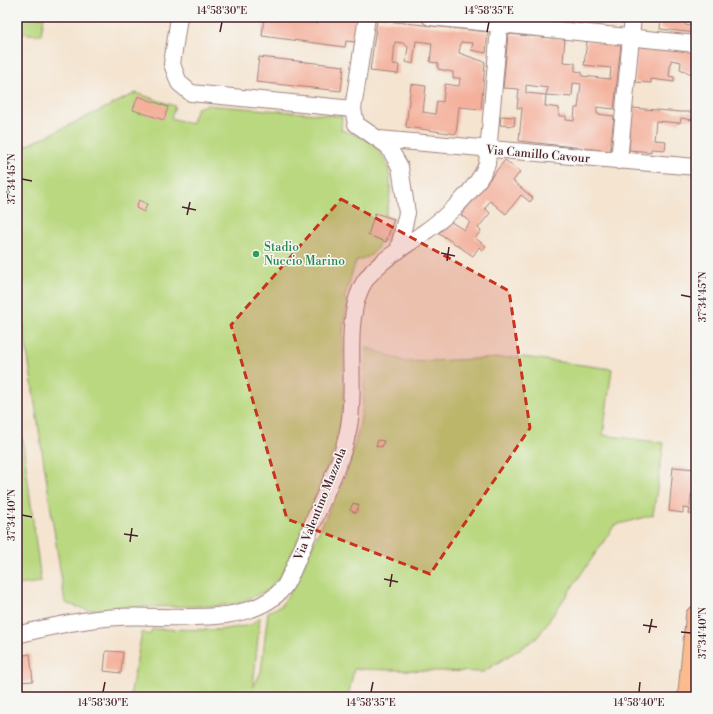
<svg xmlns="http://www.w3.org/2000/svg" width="713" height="714" viewBox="0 0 713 714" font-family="'Libre Bodoni',serif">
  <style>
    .green { fill: #b9d87f; stroke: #827c55 }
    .building { fill: #f4b09b; fill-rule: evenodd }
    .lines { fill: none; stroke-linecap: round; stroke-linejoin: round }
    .minor-casing { stroke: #9f827e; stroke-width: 18 }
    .major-casing { stroke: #9f827e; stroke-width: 22 }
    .minor { stroke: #fff; stroke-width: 16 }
    .major { stroke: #fbbb8c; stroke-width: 20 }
    .marked { fill: #c8321e; fill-opacity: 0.2; stroke: #c8321e; stroke-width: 3; stroke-dasharray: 8 5; stroke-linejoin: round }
    .ticks { fill: none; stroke: #4a1f2b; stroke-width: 1.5 }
    .leisure-dot { fill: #2e9e5b; stroke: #f6f6f2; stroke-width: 1.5 }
    .labels { text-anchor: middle; stroke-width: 3; stroke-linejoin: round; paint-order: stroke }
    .street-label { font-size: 12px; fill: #4a1f2b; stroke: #f6f6f2 }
    .leisure-label { font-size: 12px; fill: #27864d; stroke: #f6f6f2; text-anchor: start }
    .neatline { fill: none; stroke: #4a1f2b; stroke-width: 1.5 }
    .ticks-label { font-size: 10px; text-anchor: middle; fill: #4a1f2b }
  </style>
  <rect width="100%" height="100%" fill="#f6f6f2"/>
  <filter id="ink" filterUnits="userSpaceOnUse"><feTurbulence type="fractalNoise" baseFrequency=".025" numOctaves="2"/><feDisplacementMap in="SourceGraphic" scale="8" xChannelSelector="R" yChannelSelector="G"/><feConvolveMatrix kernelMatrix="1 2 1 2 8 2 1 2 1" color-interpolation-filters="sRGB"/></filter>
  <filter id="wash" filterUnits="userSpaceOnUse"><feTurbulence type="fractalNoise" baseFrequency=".012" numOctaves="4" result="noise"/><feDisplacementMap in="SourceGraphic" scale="16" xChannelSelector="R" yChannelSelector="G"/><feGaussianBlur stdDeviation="0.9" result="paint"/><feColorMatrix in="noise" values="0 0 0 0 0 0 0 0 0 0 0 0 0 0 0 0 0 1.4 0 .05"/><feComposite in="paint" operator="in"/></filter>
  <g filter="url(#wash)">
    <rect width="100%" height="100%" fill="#f4e4d0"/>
    <path class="green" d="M 17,17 L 44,17 L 41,35 L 17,33 Z
      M 136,93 L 175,106 L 171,118 L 191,124 L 197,108 L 206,105 L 342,116 L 341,130 C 349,133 358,135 365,139 C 394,155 394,189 385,216 L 394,219 L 386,242 L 380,240 C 377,253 369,258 356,261 L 344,299 L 350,302 L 346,310 L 343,333 L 344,401 L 336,446 L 287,565 L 279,578 L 268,590 L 237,604 L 216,606 L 129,607 L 88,610 L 65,603 L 23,324 L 17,325 L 17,145 L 26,146 Z
      M 366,347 L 406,362 L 523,357 L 612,369 L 603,435 L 664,443 L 653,515 L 615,525 L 537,638 L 483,672 L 354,669 L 348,697 L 130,697 L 142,632 L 150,635 L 152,629 L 219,630 L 251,625 L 260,617 L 253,687 L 261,672 L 268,612 L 281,606 L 294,586 L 347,471 L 359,429 L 363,404 Z
      M 17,396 L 41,582 L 17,585 Z"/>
    <g id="blocks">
      <path class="building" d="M 264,17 L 306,17 L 305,20 L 318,23 L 319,17 L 359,18 L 356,42 L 346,41 L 345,47 L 262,36 Z
        M 524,17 L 563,17 L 563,23 Z
        M 661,17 L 676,17 L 676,20 L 685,21 L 685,25 L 693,26 L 694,17 L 696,18 L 696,33 L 660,29 Z
        M 377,20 L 488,32 L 486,53 L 471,50 L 473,43 L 461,42 L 459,53 L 485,62 L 481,109 L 459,107 L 456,134 L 406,127 L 411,84 L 426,86 L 423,112 L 435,114 L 437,101 L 443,102 L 445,84 L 459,86 L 460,78 L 453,78 L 453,72 L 438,69 L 438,63 L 430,62 L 432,43 L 416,41 L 413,64 L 406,62 L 408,47 L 403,43 L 395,42 L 393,64 L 399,65 L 398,74 L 370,71 Z
        M 508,34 L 565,39 L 563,62 L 575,63 L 575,71 L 582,72 L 582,76 L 610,79 L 611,68 L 584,65 L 587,41 L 621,44 L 614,109 L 597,107 L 597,114 L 614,116 L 610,151 L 519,141 L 522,108 L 517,108 L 519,89 L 503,88 ZM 573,83 L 581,84 L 578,108 L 575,108 L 574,121 L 566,120 L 566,116 L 559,116 L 559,108 L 545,106 L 546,95 L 572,97 ZM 526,85 L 548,88 L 546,95 L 526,93 Z
        M 637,45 L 696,50 L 696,74 L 689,73 L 680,69 L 681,62 L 671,60 L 669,76 L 674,77 L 674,82 L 651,79 L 651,83 L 635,82 Z
        M 259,57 L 344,66 L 341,91 L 256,82 Z
        M 138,96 L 168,107 L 164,120 L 133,110 Z
        M 632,108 L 681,112 L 693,112 L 692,120 L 681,118 L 680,123 L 656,121 L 654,140 L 666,141 L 665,150 L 651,149 L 651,152 L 629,150 Z
        M 501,116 L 515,117 L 514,126 L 500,125 Z
        M 505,160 L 520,172 L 513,181 L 533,198 L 530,202 L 521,195 L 506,214 L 490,201 L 485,208 L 490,213 L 478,228 L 481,231 L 475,238 L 486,246 L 483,250 L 479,247 L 473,256 L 439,233 L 451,222 L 464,230 L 470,222 L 461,215 Z
        M 139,200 L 147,204 L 144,212 L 136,208 Z
        M 375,213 L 394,219 L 386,242 L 368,235 Z
        M 378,440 L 384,441 L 382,447 L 376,446 Z
        M 673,467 L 696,469 L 696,496 L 691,495 L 690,506 L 696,506 L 696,515 L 689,514 L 690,509 L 683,508 L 683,513 L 669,511 Z
        M 353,503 L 359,505 L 356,513 L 350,510 Z
        M 106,651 L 123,652 L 121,673 L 104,671 Z
        M 30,654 L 33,681 L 19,682 L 17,656 Z"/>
    </g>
  </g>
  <g filter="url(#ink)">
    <use href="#blocks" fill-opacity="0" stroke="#9f827e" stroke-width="1"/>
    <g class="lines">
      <g class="minor-casing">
        <path id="minor" d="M 179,17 L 172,64 L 179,83 L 191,93 L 353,109
          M 367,17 L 353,109 L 356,124 L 388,146 L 400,167 L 407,213 L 398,251
          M 430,17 L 696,44
          M 379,139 L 696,167
          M 619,161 L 633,17
          M 17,635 C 51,626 84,619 119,617 C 166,614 250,629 283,588 C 287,584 289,577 292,572 C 303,547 313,522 324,497 C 334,474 345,451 349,426 C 357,383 343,327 361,288 C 372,264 402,249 422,234 C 445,218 477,190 487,164 L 500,17"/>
      </g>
      <g class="major-casing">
        <path id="major" d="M 688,697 L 696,616"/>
      </g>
      <use href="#minor" class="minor"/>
      <use href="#major" class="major"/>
    </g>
  </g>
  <path class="marked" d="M 341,199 L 509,291 L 530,428 L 430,574 L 287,519 L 231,325 Z"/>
  <path class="ticks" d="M 220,32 L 222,22M 487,32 L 489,22M 22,179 L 32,181M 182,207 L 196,210M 187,215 L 190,202M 441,253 L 455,256M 447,261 L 449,247M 681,295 L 691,297M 22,515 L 32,517M 124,534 L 138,536M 130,542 L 132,528M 384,579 L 398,582M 390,587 L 392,574M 643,625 L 657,627M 681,632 L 691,633M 649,633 L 652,619M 103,692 L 105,682M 371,692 L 373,682M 639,692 L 640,682"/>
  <circle class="leisure-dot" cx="256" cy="254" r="4"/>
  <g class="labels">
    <g class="street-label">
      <text transform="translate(538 154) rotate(5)" y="4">Via Camillo Cavour</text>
      <text transform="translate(320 504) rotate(-68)" y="4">Via Valentino Mazzola</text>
    </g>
    <g class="leisure-label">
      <text x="264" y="251">Stadio<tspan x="264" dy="14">Nuccio Marino</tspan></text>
    </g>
  </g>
  <rect width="713" height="714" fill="none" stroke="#f6f6f2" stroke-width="44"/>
  <rect x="22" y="22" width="669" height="670" class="neatline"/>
  <g class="ticks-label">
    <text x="222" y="14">14°58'30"E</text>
    <text x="489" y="14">14°58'35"E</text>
    <text transform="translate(11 179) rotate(-90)" y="4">37°34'45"N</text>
    <text transform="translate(702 297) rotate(-90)" y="4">37°34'45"N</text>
    <text transform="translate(11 515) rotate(-90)" y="4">37°34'40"N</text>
    <text transform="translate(702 633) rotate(-90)" y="4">37°34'40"N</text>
    <text x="103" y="706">14°58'30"E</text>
    <text x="371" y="706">14°58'35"E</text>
    <text x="639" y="706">14°58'40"E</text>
  </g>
</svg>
